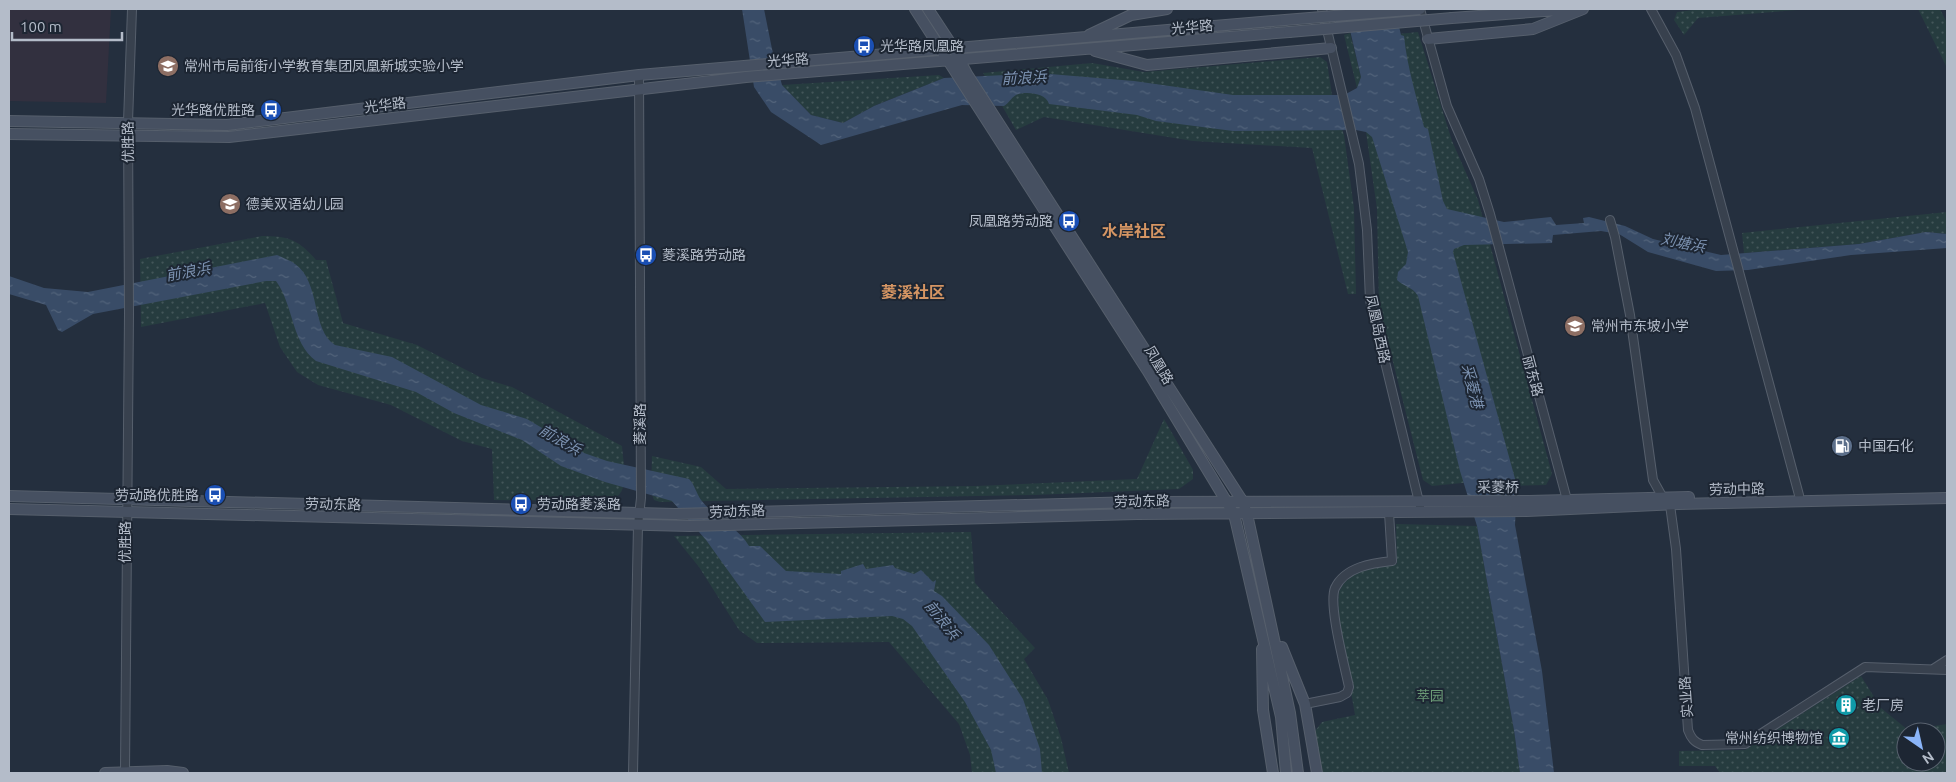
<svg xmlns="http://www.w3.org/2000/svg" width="1956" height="782" viewBox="0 0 1956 782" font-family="Ubuntu,'Noto Sans SC',sans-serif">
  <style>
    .medical { fill: #32303f }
    .park { fill: url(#park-dots); fill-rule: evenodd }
    .water { fill: url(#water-ripples) }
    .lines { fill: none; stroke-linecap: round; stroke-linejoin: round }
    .street-casing { stroke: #565f6c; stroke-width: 10 }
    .secondary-casing { stroke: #565f6c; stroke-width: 12 }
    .street { stroke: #38414e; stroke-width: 8 }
    .secondary { stroke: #465061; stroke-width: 10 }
    .secondary-bridge-casing { stroke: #565f6c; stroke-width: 12; stroke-linecap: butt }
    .secondary-bridge { stroke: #465061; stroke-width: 10 }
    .labels { text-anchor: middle; stroke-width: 4; stroke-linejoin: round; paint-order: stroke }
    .street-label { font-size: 14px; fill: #b4bcc9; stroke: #1d2633 }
    .poi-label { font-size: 14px; fill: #b4bcc9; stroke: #1d2633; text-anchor: start }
    .park-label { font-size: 14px; fill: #6b9a76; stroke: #1d2633 }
    .water-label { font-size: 15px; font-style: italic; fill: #7c92b1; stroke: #1d2633 }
    .quarter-label { font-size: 16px; font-weight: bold; fill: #d59563; stroke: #1d2633 }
  </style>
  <defs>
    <pattern id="park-dots" width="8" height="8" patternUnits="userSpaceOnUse" patternTransform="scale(1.25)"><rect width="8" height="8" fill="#263c3f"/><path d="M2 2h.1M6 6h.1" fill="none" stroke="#435659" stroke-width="1.8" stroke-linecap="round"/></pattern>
    <pattern id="water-ripples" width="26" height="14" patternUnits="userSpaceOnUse" patternTransform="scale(1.25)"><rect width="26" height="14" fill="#394c67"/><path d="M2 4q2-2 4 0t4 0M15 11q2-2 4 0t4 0" fill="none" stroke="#53647b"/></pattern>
  </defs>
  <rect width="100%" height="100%" fill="#242f3e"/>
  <path class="medical" d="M 9,9 L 111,9 L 106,103 L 9,101 Z"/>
  <path class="park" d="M 1701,9 L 1810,9 L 1698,18 L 1684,35 L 1674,20 L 1677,12 Z
    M 1918,9 L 1940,9 L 1947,23 L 1947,68 Z
    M 1418,32 L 1452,141 L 1478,200 L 1552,474 L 1546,485 L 1504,486 L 1389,35 Z
    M 1350,33 L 1361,77 L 1357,88 L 1344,35 Z
    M 1320,57 L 1327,62 L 1333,102 L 1344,135 L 1354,208 L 1356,294 L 1348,294 L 1312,148 L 1193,141 L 1044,117 L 1016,130 L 983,73 L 1092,63 L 1144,72 Z
    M 939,75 L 944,78 L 876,105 L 843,123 L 811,115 L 782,85 Z
    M 1377,128 L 1472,482 L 1432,486 L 1423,480 L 1379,307 L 1377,209 L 1366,132 Z
    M 1947,212 L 1947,234 L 1926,232 L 1859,244 L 1744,253 L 1742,233 Z
    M 262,236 C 289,236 299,240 316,260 L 326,260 L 343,323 L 417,345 L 482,378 L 512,387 L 622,446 C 623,465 632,494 609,501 L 494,500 L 492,449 L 462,441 L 391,405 L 318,385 L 297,372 L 280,347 L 265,303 L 141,327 L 140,259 Z
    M 1164,419 L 1193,470 L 1193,479 L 1179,489 L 1034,495 L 660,502 L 654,500 L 651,492 L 652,456 L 701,467 L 726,489 L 976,486 L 1137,479 Z
    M 1396,524 L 1477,526 L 1514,730 L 1520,773 L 1322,773 L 1315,731 L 1322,722 L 1355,715 C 1352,693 1333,606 1340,590 C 1350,569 1377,567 1397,564 Z
    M 971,532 L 975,583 L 1035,648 L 1024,659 L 1048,700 L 1061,738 L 1069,773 L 972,773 L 970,755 L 959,724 L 889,642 L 757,643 L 739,630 L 699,567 L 674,536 Z
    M 1861,676 L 1881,708 L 1908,730 L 1947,724 L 1947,773 L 1720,773 L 1715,766 L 1679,766 L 1679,751 L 1745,750 ZM 1906,732 L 1936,732 L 1936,762 L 1906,762 Z"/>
  <path class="water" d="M 742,9 L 764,9 L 772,49 L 782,85 L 811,115 L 843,123 L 874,106 L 944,78 L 1005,75 C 1009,78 1011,82 1015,84 C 1025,88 1044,82 1050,74 L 1134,81 L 1233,95 L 1344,95 L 1357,88 L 1361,77 L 1345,9 L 1395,9 L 1401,35 L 1404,36 C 1407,67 1417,98 1424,127 L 1428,129 L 1443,201 L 1447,209 L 1504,222 L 1551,217 L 1556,225 L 1584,223 L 1583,218 L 1589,217 L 1625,226 L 1653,239 L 1721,255 L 1859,244 L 1926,232 L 1947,234 L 1947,248 L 1851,255 L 1748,270 L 1716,271 L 1648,252 L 1619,234 L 1601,231 L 1553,235 L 1552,243 L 1464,245 L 1454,249 L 1453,252 L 1517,486 L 1515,525 L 1542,671 L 1554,773 L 1520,773 L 1514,730 L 1477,526 L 1460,471 L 1418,296 C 1412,286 1404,287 1397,280 L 1398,272 L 1406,264 L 1408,252 L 1372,137 L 1366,132 L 1356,130 L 1233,131 L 1156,121 L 1137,115 L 1049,104 C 1046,93 1026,91 1016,95 C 1011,98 1009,103 1004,106 L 962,105 L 821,145 L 771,112 L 754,87 Z
    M 277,255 C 283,258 290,260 295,264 C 321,282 311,330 335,345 L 392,357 L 481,405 L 527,419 L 584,453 L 607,461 L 689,479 C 695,485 696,493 701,500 C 714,517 739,528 749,546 L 760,546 L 786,571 L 841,574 L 841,571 L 863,564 L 866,569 L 893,565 L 895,568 L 914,574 L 921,570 L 933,582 L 936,580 L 934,591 L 942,596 L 989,645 L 1023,699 L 1040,749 L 1042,773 L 996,773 L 991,750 L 965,702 L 912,626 L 903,619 L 892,616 L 765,622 L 706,540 L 672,501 L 605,482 L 561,466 L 522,440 L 454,413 L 416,392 L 316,361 C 291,342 294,306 276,281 L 266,281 L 93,314 L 62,332 L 58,330 L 46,305 L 9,294 L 9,276 L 44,288 L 88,292 Z"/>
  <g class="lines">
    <g class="street-casing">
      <path id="street" d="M 1322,9 L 1359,164 L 1367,230 L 1370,300 L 1420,506
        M 1420,9 L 1447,106 L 1479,179 L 1490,214 L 1567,500
        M 1651,9 L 1676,55 L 1695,108 L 1799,495
        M 1610,220 L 1615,237 L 1630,315 L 1653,480 L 1663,498 L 1670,505 L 1676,549 L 1688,730 C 1691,738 1694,742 1702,745 L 1745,744 L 1865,667 L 1947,670
        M 1933,669 L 1947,660
        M 1305,704 L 1340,697 L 1347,693 L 1349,687 C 1345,667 1328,605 1335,588 C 1345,567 1372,563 1392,561 L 1389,513
        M 125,771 L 129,314 L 128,122 L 132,9
        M 633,773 L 638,525 L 641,498 L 639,75"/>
    </g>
    <g class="secondary-casing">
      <path id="secondary" d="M 915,9 L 1147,370 L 1234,514 L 1281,717 L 1286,773
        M 928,9 L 953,47 L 967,74 L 1243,502 L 1247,514 L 1290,713 L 1298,773
        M 1452,18 L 1571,9
        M 1089,35 L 1131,15 L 1167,9
        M 1428,39 L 1533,29 L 1583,9
        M 1095,51 L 1147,65 L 1331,48
        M 9,121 L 227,125 L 639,75 L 1285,20
        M 9,134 L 229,137 L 746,77 L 1289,32
        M 9,496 L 675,514 L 1137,502 L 1529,501 L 1689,497
        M 9,509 L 690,526 L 1137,514 L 1527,511 L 1678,504 L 1947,498
        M 1282,647 L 1305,704 L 1317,773
        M 1262,649 L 1263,710 L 1273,773
        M 105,773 L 167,771 L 183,773"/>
    </g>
    <use href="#street" class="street"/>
    <use href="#secondary" class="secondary"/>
    <g class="secondary-bridge-casing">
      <path id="secondary-bridge" d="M 1285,20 L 1420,9
        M 1289,32 L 1452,18"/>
    </g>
    <use href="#secondary-bridge" class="secondary-bridge"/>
  </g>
  <defs>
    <g id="bus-disc" transform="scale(1.125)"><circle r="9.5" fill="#1a4fb4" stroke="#1d2633"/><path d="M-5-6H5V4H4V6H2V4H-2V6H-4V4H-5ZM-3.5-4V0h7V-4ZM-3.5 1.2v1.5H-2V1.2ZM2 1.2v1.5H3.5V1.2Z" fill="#fff"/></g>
    <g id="school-disc" transform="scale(1.125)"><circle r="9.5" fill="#8d6e63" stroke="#1d2633"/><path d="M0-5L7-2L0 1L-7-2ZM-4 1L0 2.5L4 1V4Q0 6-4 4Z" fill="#fff"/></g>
    <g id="fuel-disc" transform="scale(1.125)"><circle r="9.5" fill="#5c6f8a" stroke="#1d2633"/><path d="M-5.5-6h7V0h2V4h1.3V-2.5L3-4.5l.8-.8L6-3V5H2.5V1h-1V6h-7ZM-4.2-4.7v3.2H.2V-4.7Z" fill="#fff"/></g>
    <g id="building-disc" transform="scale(1.125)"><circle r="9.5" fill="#0f9aa8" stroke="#1d2633"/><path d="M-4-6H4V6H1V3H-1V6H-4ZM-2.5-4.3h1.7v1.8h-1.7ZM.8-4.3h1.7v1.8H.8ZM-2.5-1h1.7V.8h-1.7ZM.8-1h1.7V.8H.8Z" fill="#fff"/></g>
    <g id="museum-disc" transform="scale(1.125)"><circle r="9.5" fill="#0f9aa8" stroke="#1d2633"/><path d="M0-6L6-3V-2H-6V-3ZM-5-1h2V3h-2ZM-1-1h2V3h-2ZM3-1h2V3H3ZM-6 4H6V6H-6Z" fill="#fff"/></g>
  </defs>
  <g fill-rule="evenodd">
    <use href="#bus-disc" x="864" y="46"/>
    <use href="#school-disc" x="168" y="66"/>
    <use href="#bus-disc" x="271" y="110"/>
    <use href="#school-disc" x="230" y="204"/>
    <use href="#bus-disc" x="1069" y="221"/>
    <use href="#bus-disc" x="646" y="255"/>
    <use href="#school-disc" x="1575" y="326"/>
    <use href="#fuel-disc" x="1842" y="446"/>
    <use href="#bus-disc" x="215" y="495"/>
    <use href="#bus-disc" x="521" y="504"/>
    <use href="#building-disc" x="1846" y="705"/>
    <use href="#museum-disc" x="1839" y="738"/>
  </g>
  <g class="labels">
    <g class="street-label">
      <text transform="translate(1192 27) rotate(-5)" y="5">光华路</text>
      <text transform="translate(788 60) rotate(-4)" y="5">光华路</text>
      <text transform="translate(385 105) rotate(-7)" y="5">光华路</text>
      <text transform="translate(128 142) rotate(-91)" y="5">优胜路</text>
      <text transform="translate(1378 329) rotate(78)" y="5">凤凰岛西路</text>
      <text transform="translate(1159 365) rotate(59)" y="5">凤凰路</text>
      <text transform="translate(1533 376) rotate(75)" y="5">丽东路</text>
      <text transform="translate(640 424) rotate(-90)" y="5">菱溪路</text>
      <text transform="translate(1498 487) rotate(1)" y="5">采菱桥</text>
      <text transform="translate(1737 489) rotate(-1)" y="5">劳动中路</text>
      <text transform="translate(1142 501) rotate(-1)" y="5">劳动东路</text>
      <text transform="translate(333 504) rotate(1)" y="5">劳动东路</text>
      <text transform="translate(737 511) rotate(-2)" y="5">劳动东路</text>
      <text transform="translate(125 542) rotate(-90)" y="5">优胜路</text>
      <text transform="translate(1686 697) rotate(-94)" y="5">实业路</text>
    </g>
    <g class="poi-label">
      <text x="880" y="51">光华路凤凰路</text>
      <text x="184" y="71">常州市局前街小学教育集团凤凰新城实验小学</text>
      <text x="255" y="115" text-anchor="end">光华路优胜路</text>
      <text x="246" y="209">德美双语幼儿园</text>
      <text x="1053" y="226" text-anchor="end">凤凰路劳动路</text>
      <text x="662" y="260">菱溪路劳动路</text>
      <text x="1591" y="331">常州市东坡小学</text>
      <text x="1858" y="451">中国石化</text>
      <text x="199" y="500" text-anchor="end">劳动路优胜路</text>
      <text x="537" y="509">劳动路菱溪路</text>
      <text x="1862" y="710">老厂房</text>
      <text x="1823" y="743" text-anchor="end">常州纺织博物馆</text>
    </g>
    <g class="park-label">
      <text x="1430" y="701">萃园</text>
    </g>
    <g class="water-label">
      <text transform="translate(1024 78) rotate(-3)" y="5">前浪浜</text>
      <text transform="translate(1683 243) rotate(11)" y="5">刘塘浜</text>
      <text transform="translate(188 272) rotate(-10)" y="5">前浪浜</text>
      <text transform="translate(1472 386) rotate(76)" y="5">采菱港</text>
      <text transform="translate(560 440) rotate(30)" y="5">前浪浜</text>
      <text transform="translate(942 620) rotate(51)" y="5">前浪浜</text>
    </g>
    <g class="quarter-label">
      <text x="1134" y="237">水岸社区</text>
      <text x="913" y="298">菱溪社区</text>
    </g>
  </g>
  <rect width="1956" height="782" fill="none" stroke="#b4bcc9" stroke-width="20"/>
  <g transform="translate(1921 747) rotate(146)"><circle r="24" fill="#1d2633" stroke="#59626f"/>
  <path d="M0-4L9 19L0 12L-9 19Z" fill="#8ab4f8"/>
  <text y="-8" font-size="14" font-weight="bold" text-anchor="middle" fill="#b4bcc9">N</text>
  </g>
  <path d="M12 32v8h110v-8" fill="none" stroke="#b4bcc9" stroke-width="2.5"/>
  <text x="20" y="32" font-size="15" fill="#b4bcc9" stroke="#1d2633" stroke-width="4" paint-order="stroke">100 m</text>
</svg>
